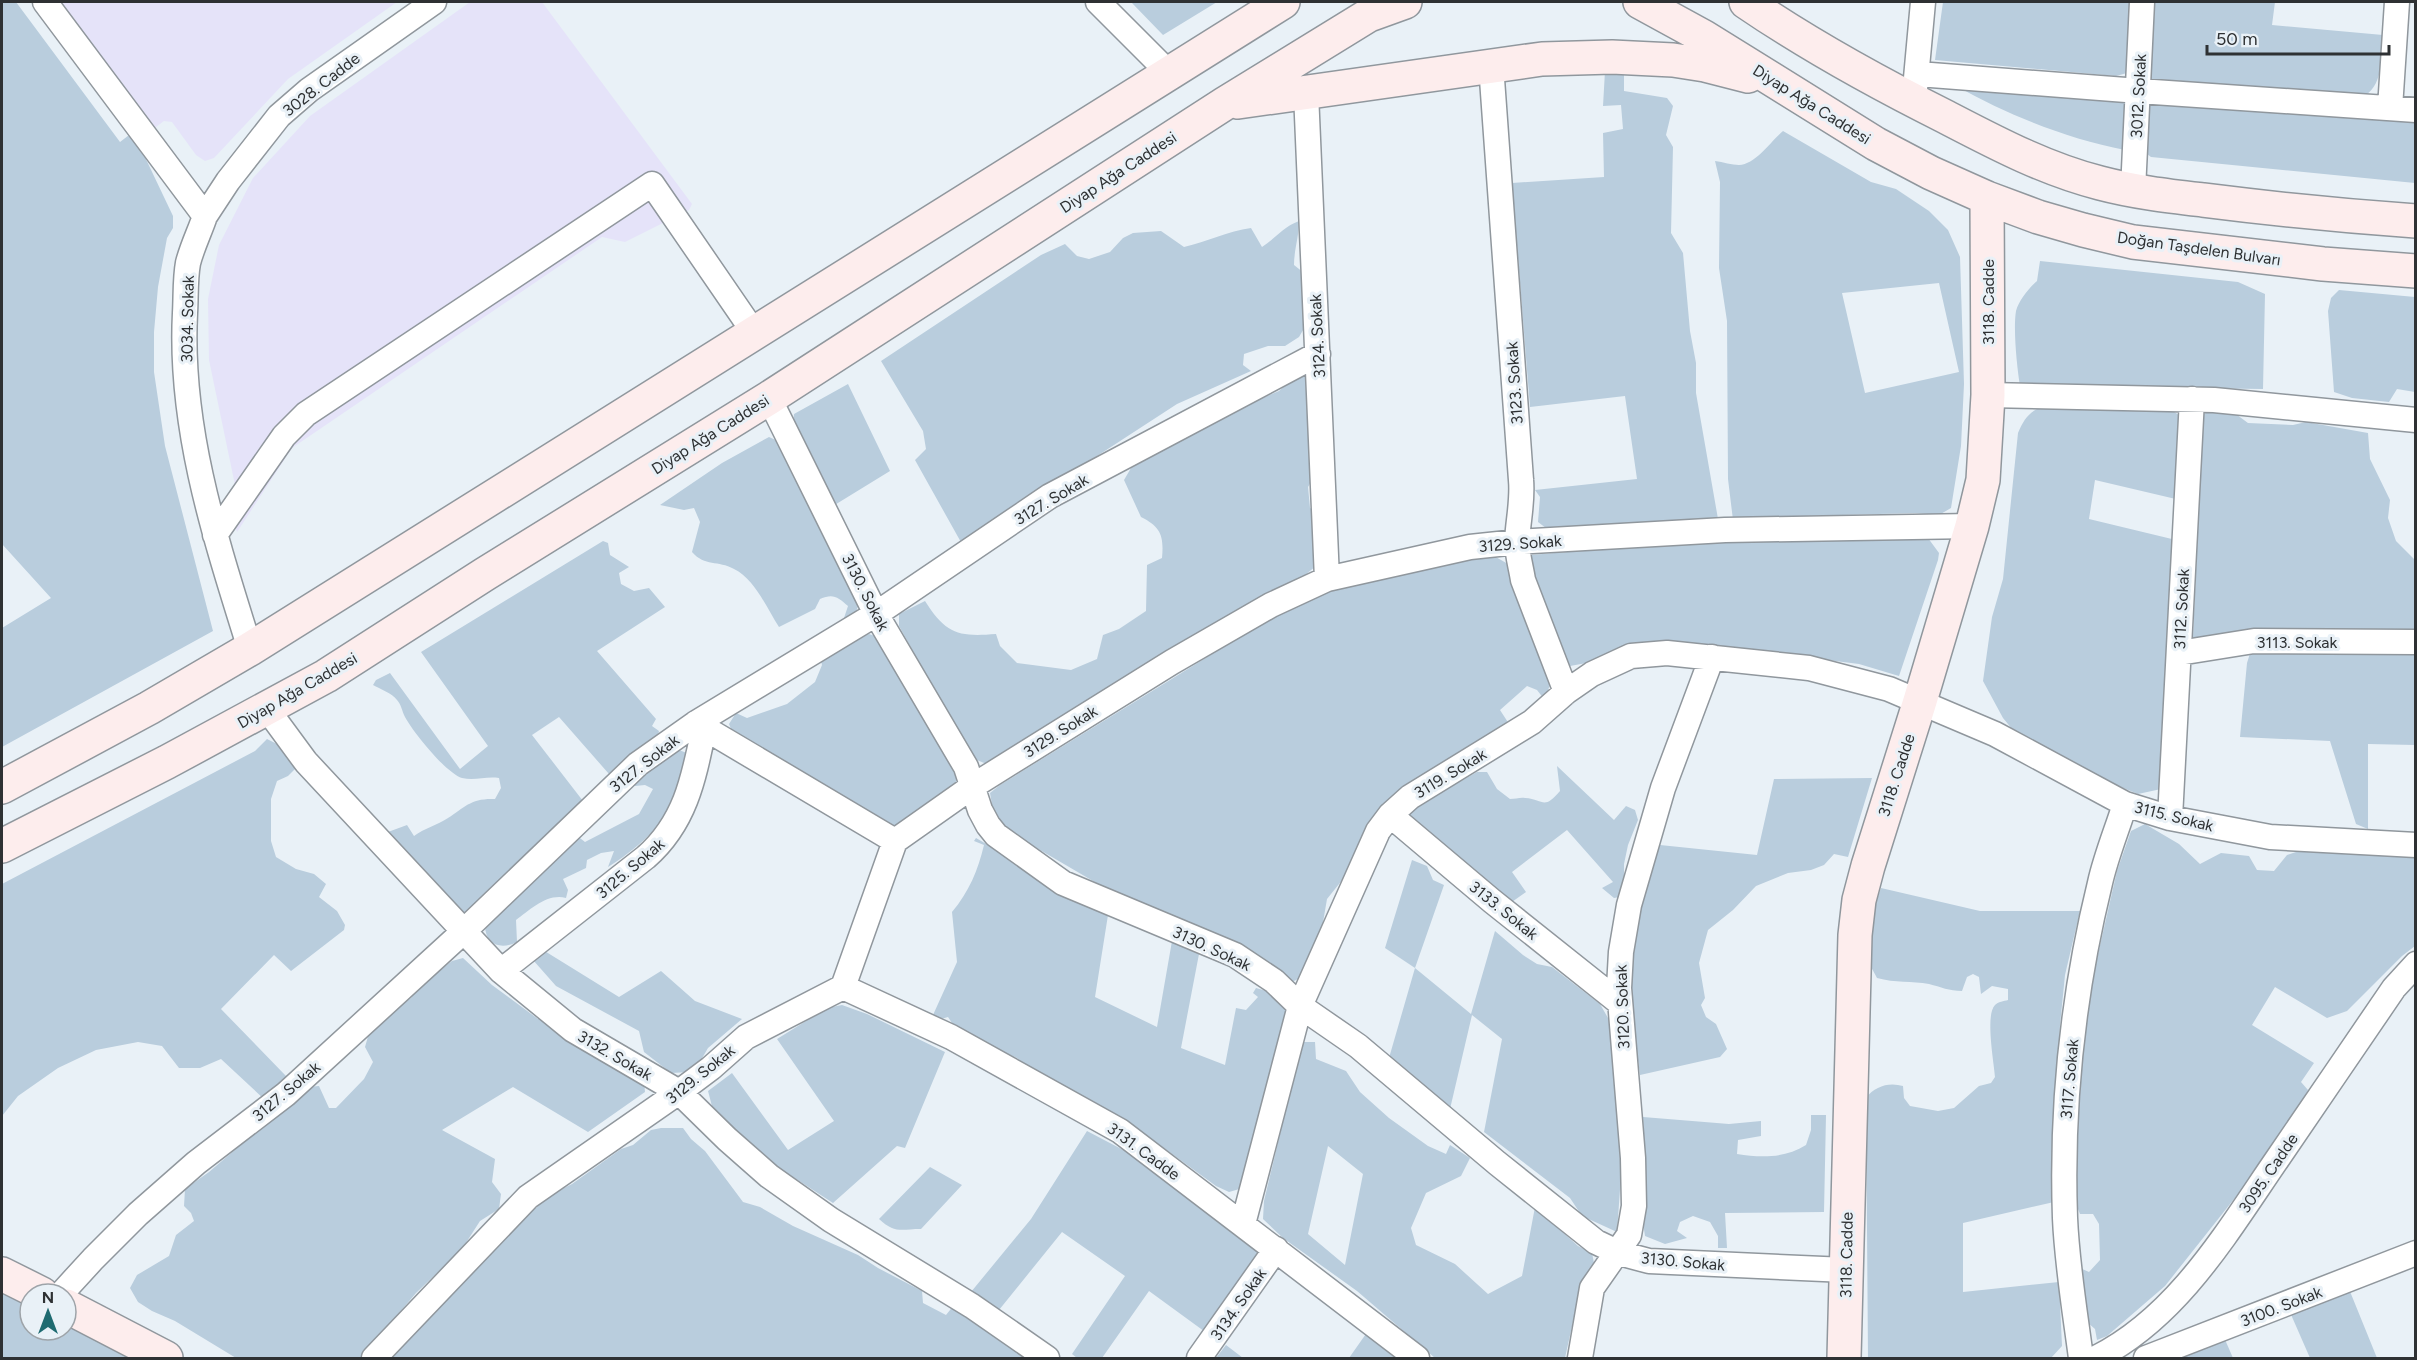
<svg xmlns="http://www.w3.org/2000/svg" width="2417" height="1360" viewBox="0 0 2417 1360" font-family="Figtree,sans-serif">
  <style>
    .commercial { fill: #e5e3f9 }
    .grass { fill: #b9cddd; fill-rule: evenodd }
    .lines { fill: none; stroke-linecap: round; stroke-linejoin: round }
    .street-casing { stroke: #90979d; stroke-width: 27 }
    .secondary-casing { stroke: #90979d; stroke-width: 36 }
    .street { stroke: #fff; stroke-width: 24 }
    .secondary { stroke: #fdeded; stroke-width: 33 }
    .labels { text-anchor: middle; stroke-width: 6; stroke-linejoin: round; paint-order: stroke }
    .street-label { font-size: 16px; fill: #2e3133; stroke: #e9f1f7 }
  </style>
  <rect width="100%" height="100%" fill="#e9f1f7"/>
  <path class="commercial" d="M 37,2 L 397,2 L 288,79 L 214,158 L 205,161 L 196,155 L 172,122 L 164,121 L 137,141 Z
    M 470,2 L 542,2 L 692,204 L 689,210 L 625,242 L 602,237 L 292,448 L 237,532 L 227,497 L 235,485 L 209,360 L 208,299 L 219,245 L 253,178 L 310,116 Z"/>
  <path class="grass" d="M 2,2 L 16,2 L 120,142 L 133,132 L 173,216 L 173,228 L 167,238 L 158,287 L 154,332 L 154,372 L 165,446 L 213,631 L 2,747 L 2,628 L 51,598 L 2,544 Z
    M 1131,2 L 1217,2 L 1163,35 Z
    M 1943,2 L 2131,2 L 2127,73 L 2116,76 L 1935,60 Z
    M 2149,2 L 2275,2 L 2272,25 L 2383,35 C 2381,58 2384,87 2361,98 L 2156,82 L 2150,79 Z
    M 1614,70 L 1624,75 L 1624,91 L 1667,98 L 1673,106 L 1666,135 L 1673,147 L 1671,233 L 1683,253 L 1690,331 L 1696,363 L 1696,393 L 1718,519 L 1565,531 L 1546,528 L 1538,522 L 1540,497 L 1535,490 L 1637,479 L 1625,396 L 1530,407 L 1512,183 L 1604,177 L 1603,133 L 1623,129 L 1621,105 L 1603,106 L 1605,71 Z
    M 1956,86 L 2126,97 L 2125,150 C 2067,139 2008,115 1956,86 Z
    M 2148,100 L 2415,118 L 2415,183 L 2151,157 L 2143,151 Z
    M 1783,131 L 1871,182 L 1896,189 L 1929,211 L 1948,230 L 1960,257 L 1964,384 L 1961,446 L 1951,508 L 1939,515 L 1915,513 L 1765,517 L 1733,520 L 1728,479 L 1727,321 L 1719,268 L 1720,182 L 1715,161 C 1723,162 1732,165 1739,165 C 1756,164 1770,142 1783,131 ZM 1939,283 L 1959,372 L 1865,393 L 1842,293 Z
    M 1299,221 C 1299,237 1294,250 1294,265 L 1304,273 L 1306,325 L 1299,337 L 1285,346 L 1268,346 L 1244,354 L 1243,365 L 1251,371 L 1177,404 L 962,544 L 915,460 L 926,449 L 923,431 L 881,361 L 1041,255 L 1065,244 L 1077,256 L 1089,259 L 1110,252 L 1123,238 L 1133,233 L 1161,231 L 1184,247 C 1207,242 1228,231 1251,228 L 1262,247 C 1276,238 1283,227 1299,221 Z
    M 2040,261 L 2238,282 L 2265,294 L 2263,389 L 2020,386 C 2017,368 2013,329 2016,311 C 2019,300 2029,288 2037,281 Z
    M 2339,290 L 2415,297 L 2415,392 L 2397,389 L 2389,402 L 2352,398 L 2334,392 L 2328,311 L 2331,298 Z
    M 1305,373 L 1315,475 L 1308,487 L 1310,508 L 1316,511 L 1316,566 L 1299,580 L 989,765 L 972,758 L 899,626 L 899,614 L 925,601 C 946,634 958,637 996,634 L 1000,646 L 1017,663 L 1071,670 L 1097,659 L 1103,635 L 1119,629 L 1146,611 L 1147,565 L 1162,558 C 1164,536 1161,527 1141,517 L 1124,480 L 1131,468 L 1246,405 L 1279,391 L 1295,376 Z
    M 848,384 L 890,471 L 833,506 L 793,425 L 794,414 Z
    M 2043,406 L 2171,410 L 2179,415 L 2180,500 L 2095,480 L 2089,519 L 2176,540 L 2161,789 L 2138,794 L 2094,776 L 2017,735 L 2003,718 L 1983,681 L 1992,617 L 2003,579 L 2018,433 C 2024,419 2029,412 2043,406 Z
    M 2229,409 L 2248,423 L 2293,425 L 2306,422 L 2368,433 L 2370,459 L 2390,500 L 2388,518 L 2396,541 L 2415,560 L 2415,635 L 2198,644 L 2193,637 L 2203,415 L 2210,410 Z
    M 769,437 L 780,442 L 786,462 L 809,499 L 860,599 L 855,616 L 841,627 L 848,606 C 838,597 833,593 820,599 L 815,609 L 779,627 C 767,609 755,579 734,569 C 718,560 705,567 692,552 L 700,522 L 694,508 L 684,510 L 660,505 L 722,463 Z
    M 1928,538 L 1939,553 L 1938,560 L 1899,676 L 1859,664 L 1740,649 L 1685,645 L 1570,666 L 1559,647 L 1530,568 L 1531,555 L 1684,542 Z
    M 603,541 L 608,543 L 610,555 L 629,567 L 619,573 L 621,584 L 634,591 L 649,588 L 665,607 L 597,651 L 656,719 L 652,726 L 659,731 L 657,739 L 609,774 L 559,717 L 532,735 L 583,801 L 468,914 L 456,912 L 388,832 L 407,825 L 414,836 C 425,828 437,825 448,818 C 465,807 471,798 495,799 L 501,788 L 499,778 C 486,776 475,781 462,778 C 446,773 413,732 405,717 C 402,711 401,704 397,700 C 392,693 380,689 373,685 L 376,680 L 390,673 L 460,769 L 488,746 L 421,652 Z
    M 1494,556 L 1508,564 L 1551,683 L 1544,699 L 1537,690 L 1527,686 L 1500,710 L 1513,730 L 1454,762 L 1351,869 L 1327,899 L 1321,934 L 1306,975 L 1290,983 L 1117,895 L 1004,829 L 993,810 L 990,793 L 1000,785 L 1285,609 L 1337,588 L 1466,559 Z
    M 869,634 L 881,638 L 958,773 L 956,782 L 908,819 L 892,828 L 733,734 L 729,724 L 736,713 L 747,718 L 787,704 L 815,682 L 822,665 L 820,657 Z
    M 2252,647 L 2415,649 L 2415,745 L 2368,744 L 2368,829 L 2356,824 L 2330,741 L 2240,737 L 2247,663 Z
    M 267,739 L 277,744 L 296,768 L 288,776 L 277,781 L 271,799 L 271,841 L 276,857 L 296,869 L 314,874 L 326,884 L 319,897 L 337,911 L 345,925 L 344,930 L 291,971 L 274,955 L 221,1009 L 286,1076 L 285,1085 L 265,1100 L 221,1059 L 200,1068 L 179,1068 L 162,1046 L 138,1042 L 96,1050 L 58,1068 L 18,1096 L 2,1116 L 2,884 L 255,751 Z
    M 676,749 L 687,753 C 685,766 684,782 679,794 C 667,823 633,852 608,867 L 614,851 L 601,853 L 587,860 L 586,868 L 563,879 L 568,890 L 566,898 C 547,893 530,910 516,920 L 517,942 C 501,950 485,945 485,925 L 576,835 L 585,842 L 639,814 L 653,789 L 645,785 L 635,786 L 632,781 Z
    M 1557,766 L 1614,820 L 1626,806 L 1635,810 L 1638,820 L 1628,845 L 1624,864 L 1624,886 L 1620,897 L 1614,898 L 1602,888 L 1613,882 L 1567,830 L 1512,872 L 1526,892 L 1509,904 L 1407,814 L 1415,807 L 1477,772 L 1487,772 L 1497,789 L 1510,799 C 1515,799 1521,797 1525,798 C 1544,799 1543,811 1560,791 Z
    M 1872,778 L 1848,857 L 1834,854 L 1824,865 L 1811,870 L 1788,873 L 1756,886 L 1733,910 L 1708,930 L 1699,963 L 1705,998 L 1701,1005 L 1706,1017 L 1716,1024 L 1727,1049 L 1720,1057 L 1640,1075 C 1637,1049 1631,1022 1630,996 C 1627,949 1645,890 1660,845 L 1757,855 L 1774,779 Z
    M 2145,824 L 2179,844 L 2200,864 L 2221,853 L 2249,856 L 2257,870 L 2274,871 L 2287,855 L 2302,850 L 2415,851 L 2415,946 L 2402,956 L 2347,1011 L 2327,1018 L 2275,987 L 2252,1025 L 2314,1063 L 2301,1082 L 2308,1090 L 2300,1108 L 2261,1165 L 2165,1286 L 2107,1336 L 2097,1340 L 2095,1329 L 2087,1322 L 2080,1268 L 2089,1272 L 2100,1260 L 2099,1224 L 2093,1214 L 2080,1214 L 2076,1204 L 2076,1073 L 2091,985 L 2117,871 L 2131,831 Z
    M 976,838 L 1108,915 L 1095,997 L 1157,1027 L 1172,941 L 1199,954 L 1181,1048 L 1225,1065 L 1236,1008 L 1246,1010 L 1258,997 L 1253,993 L 1256,988 C 1272,992 1284,999 1288,1015 L 1243,1188 L 1229,1192 L 1216,1186 L 1157,1143 L 1113,1121 L 1058,1085 C 1051,1075 1041,1074 1031,1068 C 1025,1065 1021,1060 1015,1057 C 992,1046 962,1041 948,1017 L 941,1019 L 933,1015 L 957,962 L 952,912 C 969,892 978,870 984,845 L 974,841 Z
    M 1412,860 L 1427,866 L 1433,880 L 1444,885 L 1415,968 L 1471,1014 L 1495,931 L 1523,955 L 1537,964 L 1552,967 L 1600,1004 L 1612,1025 L 1623,1147 L 1617,1232 L 1582,1216 L 1570,1198 L 1484,1132 L 1502,1039 L 1472,1015 L 1450,1109 L 1389,1058 L 1415,968 L 1385,948 Z
    M 1881,888 L 1980,911 L 2080,911 L 2065,975 L 2060,1025 L 2054,1202 L 1963,1223 L 1963,1292 L 2059,1282 L 2062,1346 L 2051,1358 L 1868,1358 L 1866,1098 C 1875,1086 1889,1082 1903,1086 L 1904,1098 L 1910,1106 L 1938,1111 L 1954,1108 L 1979,1086 L 1991,1083 L 1995,1077 C 1994,1062 1985,1015 1995,1005 C 1998,1002 2004,1001 2008,1000 L 2008,989 L 1992,986 L 1981,994 L 1979,977 L 1973,974 L 1967,977 L 1962,991 C 1949,991 1941,987 1929,984 C 1912,981 1895,983 1877,978 L 1870,965 L 1872,914 Z
    M 543,950 L 619,997 L 661,971 L 695,1001 L 742,1019 L 708,1048 L 701,1060 L 690,1072 L 671,1073 L 644,1052 L 639,1031 L 556,986 L 533,960 Z
    M 463,958 L 492,985 L 538,1019 L 546,1017 L 644,1081 L 645,1092 L 588,1132 L 513,1087 L 442,1130 L 495,1159 L 492,1182 L 501,1194 L 499,1209 L 480,1221 L 462,1249 L 416,1293 L 361,1358 L 236,1358 L 175,1321 L 152,1311 L 138,1302 L 130,1288 L 137,1275 L 169,1256 L 176,1235 L 194,1221 L 191,1213 L 184,1206 L 185,1189 L 209,1172 L 308,1087 L 319,1086 L 329,1108 L 336,1108 L 364,1079 L 373,1062 L 365,1047 L 369,1033 L 382,1019 L 411,998 L 420,985 L 452,961 Z
    M 842,1005 L 867,1014 L 945,1052 L 905,1148 L 897,1146 L 833,1203 L 767,1160 L 713,1110 L 708,1091 L 732,1073 L 788,1150 L 834,1121 L 777,1039 L 827,1008 Z
    M 1302,1042 L 1315,1042 L 1316,1059 L 1346,1071 L 1360,1092 L 1389,1118 L 1428,1146 L 1446,1154 L 1450,1145 L 1470,1158 L 1461,1176 L 1426,1193 L 1411,1228 L 1416,1245 L 1455,1264 L 1488,1294 L 1522,1276 L 1535,1207 L 1578,1246 L 1592,1253 L 1594,1263 L 1581,1285 L 1565,1358 L 1435,1358 L 1357,1291 L 1283,1238 L 1263,1219 L 1264,1201 ZM 1328,1146 L 1363,1174 L 1345,1265 L 1308,1234 Z
    M 1811,1115 L 1826,1115 L 1824,1212 L 1725,1213 L 1727,1248 L 1718,1248 L 1718,1236 L 1710,1222 L 1693,1216 L 1680,1222 L 1677,1231 L 1687,1238 L 1665,1244 L 1645,1236 L 1643,1223 L 1645,1166 L 1643,1117 L 1729,1124 L 1761,1121 L 1761,1136 L 1738,1140 L 1737,1154 C 1762,1158 1785,1158 1806,1145 L 1811,1130 Z
    M 661,1128 L 683,1128 L 691,1139 L 705,1151 L 743,1202 L 760,1207 L 793,1226 L 858,1255 L 878,1268 L 922,1291 L 923,1303 L 946,1315 L 954,1305 L 1031,1358 L 387,1358 L 516,1226 L 550,1195 L 572,1184 L 621,1149 L 633,1145 L 651,1130 Z
    M 1087,1131 L 1129,1153 L 1261,1248 L 1259,1263 L 1208,1334 L 1149,1291 L 1102,1358 L 1077,1358 L 1072,1354 L 1125,1276 L 1062,1232 L 999,1310 L 971,1292 L 1031,1219 Z
    M 930,1167 L 962,1185 L 921,1229 C 901,1229 895,1234 879,1219 Z
    M 2,1286 L 30,1300 L 30,1330 L 66,1330 L 66,1316 L 149,1358 L 2,1358 Z
    M 2349,1289 L 2377,1358 L 2310,1358 L 2289,1310 Z
    M 1368,1331 L 1405,1358 L 1349,1358 Z
    M 2223,1335 L 2233,1358 L 2172,1358 Z
    M 1226,1345 L 1243,1358 L 1216,1358 Z"/>
  <g class="lines">
    <g class="street-casing">
      <path id="street" d="M 45,2 L 205,216 C 200,231 192,247 188,263 C 185,279 186,297 185,313 C 179,429 216,540 250,649
        M 1098,2 L 1169,73
        M 1491,65 L 1521,480 C 1523,501 1518,520 1517,542 C 1517,554 1521,567 1523,580 L 1566,692
        M 1918,74 L 2139,91 L 2416,110
        M 1915,89 L 1923,2
        M 1306,93 L 1327,579
        M 2390,108 L 2397,2
        M 2133,190 L 2142,2
        M 205,216 L 228,181 L 279,116 L 309,90 L 434,2
        M 1988,395 L 2214,400 L 2416,420
        M 769,398 L 876,614 L 966,767 L 980,810 L 988,825 L 996,835 L 1063,883 L 1235,955 L 1274,981 L 1300,1006 L 1358,1046 L 1497,1163 L 1596,1242 L 1619,1253 L 1649,1261 L 1846,1270
        M 215,535 L 284,436 L 306,414 L 652,184 L 753,331
        M 2179,653 L 2254,641 L 2416,642
        M 267,709 L 306,762 L 501,971 L 573,1030 L 679,1092 L 727,1139 L 769,1176 L 831,1220 L 972,1306 L 1047,1358
        M 696,723 L 895,841
        M 1390,815 L 1492,901 L 1620,1003
        M 2170,818 L 2192,399
        M 501,971 L 646,857 C 686,822 694,777 704,728
        M 843,987 L 951,1037 L 1120,1131 L 1417,1358
        M 1243,1224 L 1300,1006 L 1378,831 L 1390,815 L 1410,797 L 1532,722 L 1566,692 L 1592,674 L 1631,656 L 1667,653 L 1809,668 L 1889,689 L 1995,734 L 2125,804 L 2170,818 L 2270,837 L 2416,845
        M 61,1294 L 93,1259 L 138,1214 L 196,1163 L 286,1094 L 463,932 L 638,764 L 696,723 L 876,614 L 1050,496 L 1318,354
        M 374,1358 L 528,1197 L 679,1092 L 711,1068 L 746,1037 L 843,987 L 895,841 L 973,786 L 1172,662 L 1271,605 L 1327,579 L 1470,547 L 1517,542 L 1725,530 L 1972,526
        M 1199,1358 L 1276,1249
        M 1580,1358 L 1592,1288 L 1629,1235 L 1634,1206 L 1633,1158 L 1619,988 L 1621,952 L 1629,905 L 1663,788 L 1712,657
        M 2081,1358 C 2075,1312 2067,1265 2065,1218 C 2061,1105 2073,993 2100,883 C 2106,856 2117,830 2125,804
        M 2096,1358 C 2178,1317 2227,1232 2278,1158 C 2317,1101 2355,1045 2394,988 L 2416,964
        M 2146,1358 L 2416,1253"/>
    </g>
    <g class="secondary-casing">
      <path id="secondary" d="M 1640,2 L 1704,37 L 1876,144 L 1931,173 L 1987,198 L 2038,217 L 2083,230 L 2133,242 L 2323,264 L 2416,271
        M 1746,2 C 1809,45 1878,83 1946,117 C 1996,143 2045,169 2100,183 C 2134,192 2169,196 2203,200 C 2274,209 2345,216 2416,221
        M 1238,102 L 1542,59 L 1612,57 L 1673,60 L 1705,65 L 1748,76
        M 2,787 L 149,708 L 250,649 L 1283,2
        M 2,846 L 167,762 L 326,676 L 485,574 L 769,398 L 1224,104 L 1369,15 L 1405,2
        M 2,1274 L 42,1294
        M 66,1306 L 166,1358
        M 1844,1358 L 1855,935 L 1859,900 L 1868,866 L 1920,701 L 1972,526 L 1983,480 L 1988,395 L 1987,198"/>
    </g>
    <use href="#street" class="street"/>
    <use href="#secondary" class="secondary"/>
  </g>
  <g class="labels">
    <g class="street-label">
      <text transform="translate(321 84) rotate(-38)" y="6">3028. Cadde</text>
      <text transform="translate(2138 96) rotate(-87)" y="6">3012. Sokak</text>
      <text transform="translate(1812 104) rotate(32)" y="6">Diyap Ağa Caddesi</text>
      <text transform="translate(1118 172) rotate(-33)" y="6">Diyap Ağa Caddesi</text>
      <text transform="translate(2199 248) rotate(8)" y="6">Doğan Taşdelen Bulvarı</text>
      <text transform="translate(1988 302) rotate(-90)" y="6">3118. Cadde</text>
      <text transform="translate(187 319) rotate(-89)" y="6">3034. Sokak</text>
      <text transform="translate(1317 336) rotate(-93)" y="6">3124. Sokak</text>
      <text transform="translate(1514 383) rotate(-94)" y="6">3123. Sokak</text>
      <text transform="translate(710 434) rotate(-32)" y="6">Diyap Ağa Caddesi</text>
      <text transform="translate(1051 499) rotate(-31)" y="6">3127. Sokak</text>
      <text transform="translate(1520 543) rotate(-4)" y="6">3129. Sokak</text>
      <text transform="translate(866 592) rotate(63)" y="6">3130. Sokak</text>
      <text transform="translate(2181 609) rotate(-87)" y="6">3112. Sokak</text>
      <text x="2297" y="648">3113. Sokak</text>
      <text transform="translate(297 690) rotate(-30)" y="6">Diyap Ağa Caddesi</text>
      <text transform="translate(1060 731) rotate(-32)" y="6">3129. Sokak</text>
      <text transform="translate(644 763) rotate(-38)" y="6">3127. Sokak</text>
      <text transform="translate(1450 773) rotate(-31)" y="6">3119. Sokak</text>
      <text transform="translate(1896 775) rotate(-72)" y="6">3118. Cadde</text>
      <text transform="translate(2174 816) rotate(14)" y="6">3115. Sokak</text>
      <text transform="translate(630 868) rotate(-40)" y="6">3125. Sokak</text>
      <text transform="translate(1504 910) rotate(39)" y="6">3133. Sokak</text>
      <text transform="translate(1212 948) rotate(25)" y="6">3130. Sokak</text>
      <text transform="translate(1622 1007) rotate(-92)" y="6">3120. Sokak</text>
      <text transform="translate(615 1055) rotate(30)" y="6">3132. Sokak</text>
      <text transform="translate(700 1074) rotate(-39)" y="6">3129. Sokak</text>
      <text transform="translate(2069 1079) rotate(-85)" y="6">3117. Sokak</text>
      <text transform="translate(286 1091) rotate(-40)" y="6">3127. Sokak</text>
      <text transform="translate(1144 1151) rotate(36)" y="6">3131. Cadde</text>
      <text transform="translate(2268 1173) rotate(-56)" y="6">3095. Cadde</text>
      <text transform="translate(1846 1255) rotate(-89)" y="6">3118. Cadde</text>
      <text transform="translate(1683 1261) rotate(5)" y="6">3130. Sokak</text>
      <text transform="translate(1238 1304) rotate(-55)" y="6">3134. Sokak</text>
      <text transform="translate(2281 1306) rotate(-21)" y="6">3100. Sokak</text>
    </g>
  </g>
  <rect width="2417" height="1360" fill="none" stroke="#2e3133" stroke-width="6"/>
  <g transform="translate(48 1312)"><circle r="28" fill="#e9f1f7" stroke="#9ea4a9" stroke-width="1.5"/>
  <path d="M0-4.5L10 22L0 15L-10 22Z" fill="#1e6a70"/>
  <text y="-9" font-size="16" font-weight="bold" text-anchor="middle" fill="#2e3133">N</text>
  </g>
  <path d="M2207 45v9h182v-9" fill="none" stroke="#2e3133" stroke-width="3"/>
  <text x="2216" y="45" font-size="18" fill="#2e3133" stroke="#e9f1f7" stroke-width="4.5" paint-order="stroke">50 m</text>
</svg>
